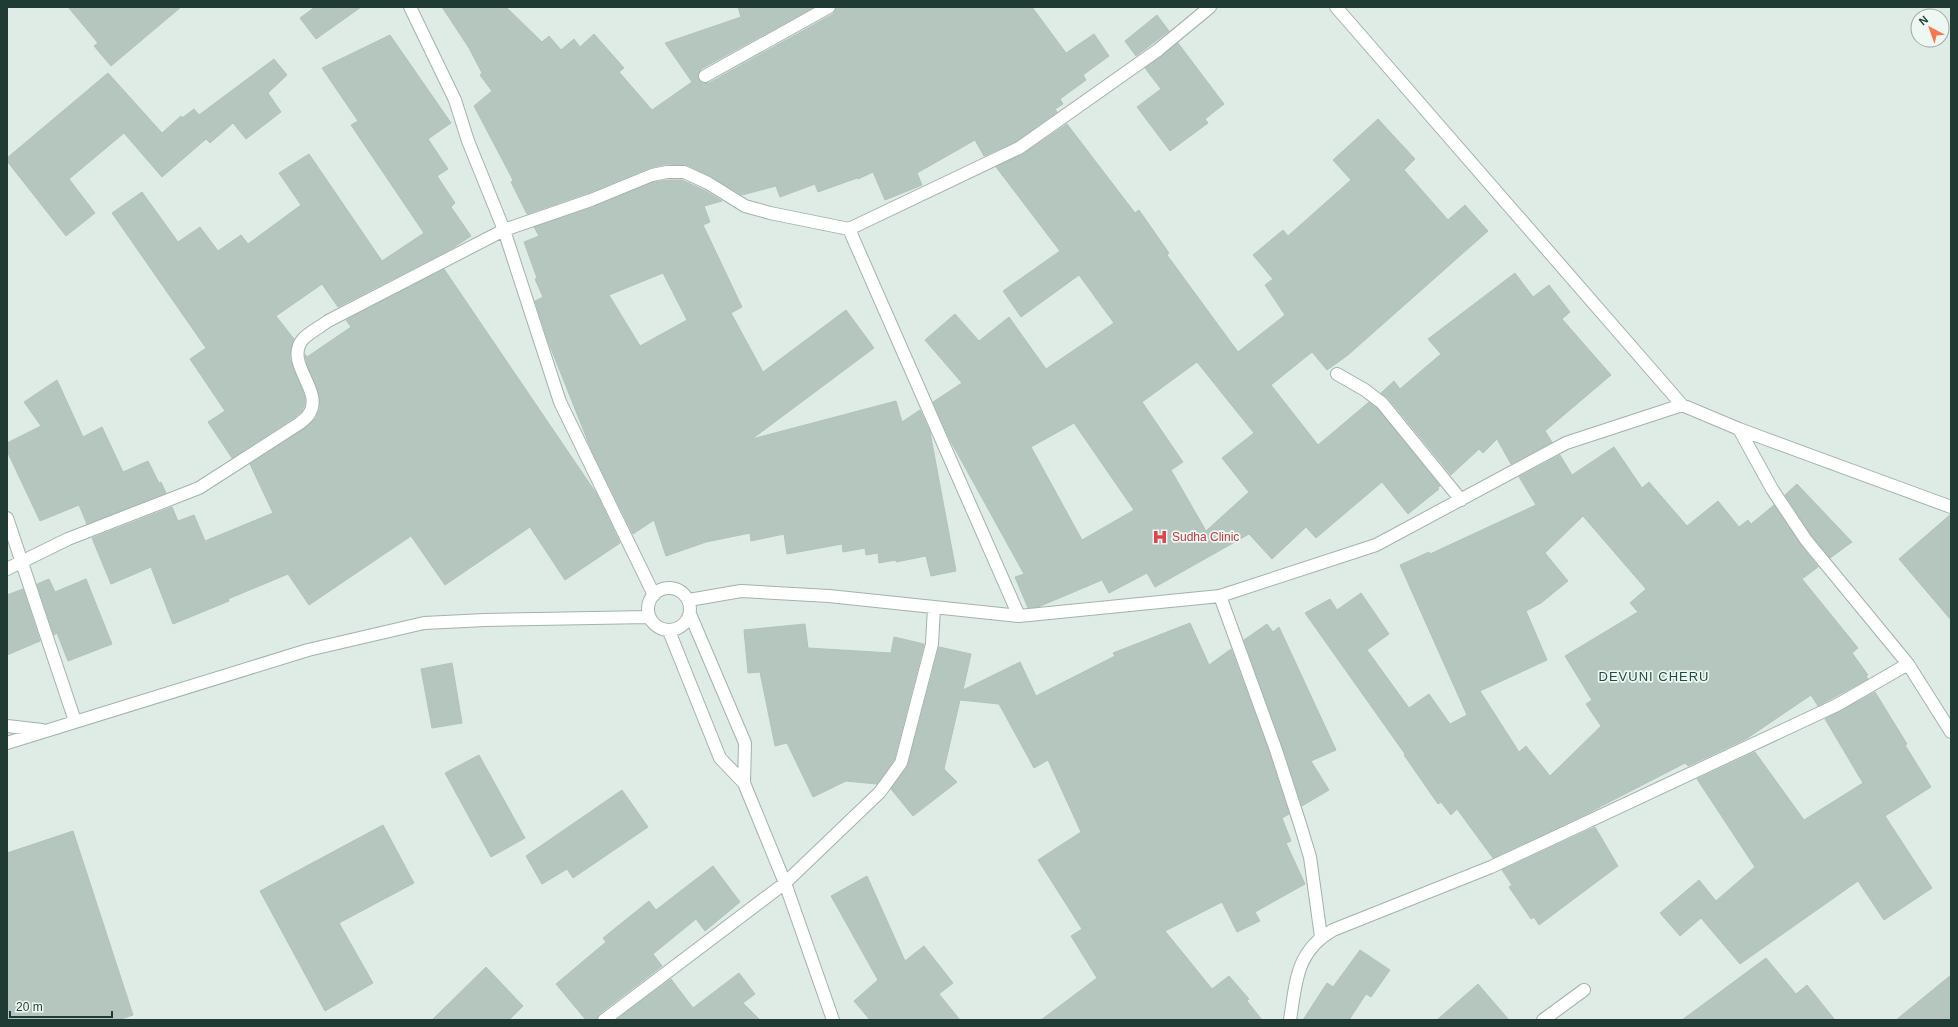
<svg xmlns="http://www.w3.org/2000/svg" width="1958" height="1027" viewBox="0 0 1958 1027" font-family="Arial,sans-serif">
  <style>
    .building { fill: #b4c6be; stroke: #b1c4bc; fill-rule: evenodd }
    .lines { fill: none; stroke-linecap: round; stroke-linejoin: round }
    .minor-casing { stroke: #a2b3ac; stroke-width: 14 }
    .minor { stroke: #fff; stroke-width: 12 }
    .labels { text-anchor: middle; stroke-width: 3.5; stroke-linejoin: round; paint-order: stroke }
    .health-label { font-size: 12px; fill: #be3a42; stroke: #eff7f3; text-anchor: start }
    .neighbourhood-label { font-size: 13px; letter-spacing: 1px; fill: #1b4e41; stroke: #eff7f3 }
  </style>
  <rect width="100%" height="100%" fill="#dfebe5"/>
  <path class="building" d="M 68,7 L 181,7 L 111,66 L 94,46 L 98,43 Z
    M 315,7 L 361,7 L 316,39 L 300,18 Z
    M 442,7 L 506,7 L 542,42 L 549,36 L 561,50 L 574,39 L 580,47 L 594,34 L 624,68 L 619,72 L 652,110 L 692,82 L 665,43 L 741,17 L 738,7 L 814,7 L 701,69 L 698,76 L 702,83 L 709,83 L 833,14 L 836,7 L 1032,7 L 1066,53 L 1094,34 L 1109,56 L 1083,75 L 1086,80 L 1060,99 L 1063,104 L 1055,109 L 1057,112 L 1015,142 L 984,156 L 975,140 L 917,173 L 922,185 L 885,200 L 873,172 L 858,179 L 857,178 L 818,192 L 815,184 L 780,197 L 776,186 L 742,195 L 712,177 L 687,165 L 667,164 L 649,168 L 588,193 L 527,214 L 511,182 L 513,180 L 474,106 L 492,91 L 480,75 L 482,73 L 469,48 Z
    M 1157,15 L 1169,31 L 1136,56 L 1125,41 Z
    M 390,35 L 451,123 L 428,139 L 448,169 L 437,176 L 455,203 L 451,207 L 471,236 L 451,249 L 338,307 L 322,284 L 276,316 L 294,339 L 291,348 L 290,359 L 305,397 L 305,404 L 302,411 L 295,417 L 232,458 L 208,422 L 225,411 L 190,359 L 206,348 L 112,213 L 142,192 L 178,242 L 200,227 L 218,251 L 241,235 L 248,244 L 301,205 L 279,173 L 309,154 L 382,261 L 424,233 L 351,125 L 358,121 L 322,68 Z
    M 1178,43 L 1224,104 L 1205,119 L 1208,123 L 1170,151 L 1137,107 L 1161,89 L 1145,68 Z
    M 274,59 L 287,75 L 268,93 L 281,112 L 246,139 L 233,123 L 210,143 L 206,139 L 162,177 L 124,133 L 69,179 L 95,213 L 66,236 L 7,161 L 7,158 L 108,73 L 162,133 L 181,116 L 182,118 L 194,109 L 199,115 Z
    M 1378,119 L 1415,159 L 1404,170 L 1448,220 L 1465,205 L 1488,231 L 1348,355 L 1327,370 L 1312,352 L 1271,385 L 1318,445 L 1369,402 L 1377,408 L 1440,486 L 1437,488 L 1439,489 L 1408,514 L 1382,482 L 1316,538 L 1306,527 L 1272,559 L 1249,534 L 1155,587 L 1147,573 L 1109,593 L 1102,580 L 1038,607 L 1028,608 L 1015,577 L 1024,574 L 950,440 L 933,402 L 962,383 L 925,340 L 955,314 L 979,341 L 1009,317 L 1046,369 L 1114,323 L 1079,275 L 1021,317 L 1003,291 L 1060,251 L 996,167 L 1023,154 L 1067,124 L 1135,213 L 1139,210 L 1169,253 L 1167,255 L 1238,352 L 1285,315 L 1265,285 L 1273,279 L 1253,255 L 1283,230 L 1288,236 L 1351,180 L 1333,160 ZM 1197,362 L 1254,433 L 1222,458 L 1249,492 L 1206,531 L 1171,470 L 1183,462 L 1142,402 ZM 1074,423 L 1134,510 L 1082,540 L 1031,447 Z
    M 668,180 L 682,180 L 704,190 L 722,201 L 704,206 L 710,222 L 703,225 L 742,307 L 731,313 L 763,372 L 846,310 L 874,348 L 752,439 L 896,401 L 902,422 L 920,410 L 930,432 L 956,571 L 931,576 L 926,556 L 896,562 L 896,560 L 879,563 L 878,553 L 866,555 L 865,548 L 843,552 L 842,544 L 787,554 L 784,534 L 751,541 L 750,533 L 706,542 L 666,556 L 654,520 L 633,534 L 591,449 L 548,341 L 535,301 L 543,297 L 535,279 L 537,278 L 524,242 L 539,236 L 534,227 L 593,207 L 654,182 ZM 663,273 L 687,320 L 640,346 L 609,295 Z
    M 444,269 L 596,493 L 620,543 L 565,580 L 530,527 L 445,585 L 411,536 L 309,605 L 288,574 L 228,599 L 229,601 L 173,624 L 151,567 L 111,584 L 92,538 L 172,507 L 178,521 L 194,515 L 205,541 L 273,513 L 250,464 L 304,429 L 316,418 L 320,408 L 319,395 L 307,365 L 305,354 L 307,357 L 351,327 L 346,320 Z
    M 1515,273 L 1533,297 L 1549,285 L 1570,312 L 1562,319 L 1611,375 L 1545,431 L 1552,442 L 1511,464 L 1497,439 L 1483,453 L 1479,449 L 1451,475 L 1388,398 L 1381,393 L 1394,381 L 1400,389 L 1441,354 L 1428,339 Z
    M 57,380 L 83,437 L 102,427 L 123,472 L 148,461 L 159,483 L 161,482 L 166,493 L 87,524 L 79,505 L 40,521 L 7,451 L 7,443 L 41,426 L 24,402 Z
    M 1614,447 L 1642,488 L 1649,482 L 1687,526 L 1718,501 L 1739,527 L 1748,520 L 1751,524 L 1774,505 L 1800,544 L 1818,567 L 1802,579 L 1858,648 L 1852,653 L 1868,675 L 1866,676 L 1868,679 L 1818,706 L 1811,695 L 1746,739 L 1688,766 L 1685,763 L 1588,813 L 1493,858 L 1457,809 L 1451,815 L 1441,802 L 1438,804 L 1404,755 L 1405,754 L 1305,613 L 1330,599 L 1337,610 L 1361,593 L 1389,634 L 1367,650 L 1409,708 L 1429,694 L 1450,724 L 1467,715 L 1400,565 L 1429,552 L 1430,554 L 1536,505 L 1519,477 L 1560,455 L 1572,475 ZM 1583,516 L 1646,589 L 1630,603 L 1638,612 L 1565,656 L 1592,700 L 1586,704 L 1601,726 L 1550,776 L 1526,746 L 1519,752 L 1480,691 L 1547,660 L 1526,611 L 1541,603 L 1568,581 L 1545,553 Z
    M 1797,484 L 1852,542 L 1830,558 L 1812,536 L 1785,495 Z
    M 1951,514 L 1951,620 L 1899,559 Z
    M 49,579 L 55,592 L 86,579 L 112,644 L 68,661 L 57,633 L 54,635 L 37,584 Z
    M 23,589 L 40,641 L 7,655 L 7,595 Z
    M 1190,623 L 1209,665 L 1231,649 L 1269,752 L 1289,814 L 1282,818 L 1291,841 L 1286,843 L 1305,884 L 1255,912 L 1260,921 L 1237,932 L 1222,902 L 1165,931 L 1212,989 L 1229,976 L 1249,999 L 1247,1001 L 1262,1020 L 1041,1020 L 1097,978 L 1071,936 L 1082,929 L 1038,860 L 1081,832 L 1048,760 L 1034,768 L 999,704 L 960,700 L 944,769 L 957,782 L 913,816 L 891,789 L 908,765 L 939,647 L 971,654 L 963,690 L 1020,662 L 1036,696 L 1115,656 L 1113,653 Z
    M 805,624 L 808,648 L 891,653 L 894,637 L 924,644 L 894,760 L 877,784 L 846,781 L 813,797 L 787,743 L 775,746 L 760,672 L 748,673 L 744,630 Z
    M 1267,624 L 1273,632 L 1279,627 L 1336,750 L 1311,761 L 1329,790 L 1302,806 L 1283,748 L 1244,640 Z
    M 452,663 L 462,723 L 432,728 L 421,669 Z
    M 1875,692 L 1907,744 L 1905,745 L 1931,787 L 1885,816 L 1932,888 L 1884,920 L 1858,881 L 1740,964 L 1701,918 L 1680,936 L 1660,913 L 1699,880 L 1716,901 L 1755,867 L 1697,779 L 1755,752 L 1804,820 L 1863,783 L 1825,719 Z
    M 479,755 L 525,838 L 491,857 L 445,773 Z
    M 622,790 L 648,827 L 573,878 L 567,869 L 542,884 L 526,856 Z
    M 383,825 L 414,883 L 339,923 L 373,983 L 325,1011 L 260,891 Z
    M 1595,827 L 1618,866 L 1539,925 L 1534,917 L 1531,919 L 1509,887 L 1512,885 L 1502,870 Z
    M 73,831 L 133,1015 L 118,1020 L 7,1020 L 7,853 Z
    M 713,866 L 740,902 L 705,931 L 696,919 L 653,954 L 662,966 L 599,1014 L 597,1020 L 586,1020 L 556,984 L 606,942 L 603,938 L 649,901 L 656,910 Z
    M 867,876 L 905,961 L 924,946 L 953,983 L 939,994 L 960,1020 L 870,1020 L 854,1001 L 878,980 L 831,896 Z
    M 1360,950 L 1390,970 L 1371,997 L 1366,994 L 1349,1020 L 1303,1020 L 1327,983 L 1333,987 Z
    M 1766,958 L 1796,994 L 1807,985 L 1835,1020 L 1682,1020 Z
    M 486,967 L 523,1006 L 509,1020 L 432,1020 Z
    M 739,973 L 755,994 L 743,1003 L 760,1020 L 616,1020 L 671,979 L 693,1008 Z
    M 1951,975 L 1951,1020 L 1896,1020 Z
    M 1478,984 L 1509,1020 L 1437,1020 Z"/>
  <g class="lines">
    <g class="minor-casing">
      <path id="minor" d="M 410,7 L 455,100 L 468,141 L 504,230 L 560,402 L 654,595
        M 1336,7 L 1682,405
        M 705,76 L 829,7
        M 1337,374 L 1365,390 L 1382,403 L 1461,500
        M 1739,429 L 1772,489 L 1806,540 L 1908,664 L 1951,732
        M 7,518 L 75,721
        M 7,569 L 68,539 L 199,488 L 300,423 C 303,420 307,418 309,414 C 325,391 283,363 303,339 C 310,332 320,327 328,321 L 504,230 L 591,200 L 652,175 L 667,172 L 684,172 L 708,183 L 745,206 L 770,213 L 849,229
        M648 609a21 21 0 1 1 42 0a21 21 0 1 1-42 0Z
        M 1220,596 L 1276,750 L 1300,824 L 1310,857 L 1321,937
        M 689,600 L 741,591 L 829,596 L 1019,616 L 1220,596 L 1376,545 L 1566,443 L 1682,405 L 1739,429 L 1951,507
        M 690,614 L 745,743 L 744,783
        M 1019,616 L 849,229 L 1019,148 L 1158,50 L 1210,7
        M 669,631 L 720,758 L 744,783 L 785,883 L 833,1020
        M 7,726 L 42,730
        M 7,743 L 308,650 L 424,623 L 485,620 L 649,617
        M 604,1020 L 785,883 L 880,792 L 901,763 L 932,644 L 934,607
        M 1290,1020 C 1296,982 1296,951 1333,930 L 1491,867 L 1837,705 L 1908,664
        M 1543,1020 L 1584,990"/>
    </g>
    <use href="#minor" class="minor"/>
  </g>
  <defs>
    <g id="hospital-bare" transform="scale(1.2)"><path d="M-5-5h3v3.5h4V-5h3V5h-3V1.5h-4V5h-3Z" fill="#e0444e" stroke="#eff7f3" stroke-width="2.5" paint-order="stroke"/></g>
  </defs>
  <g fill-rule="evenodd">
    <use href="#hospital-bare" x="1160" y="537"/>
  </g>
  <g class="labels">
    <g class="health-label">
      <text x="1172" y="541">Sudha Clinic</text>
    </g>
    <g class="neighbourhood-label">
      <text x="1654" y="681">DEVUNI CHERU</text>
    </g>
  </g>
  <rect width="1958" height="1027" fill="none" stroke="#1f3b33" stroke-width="16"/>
  <g transform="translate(1930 28) rotate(319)"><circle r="19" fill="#eff7f3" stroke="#9caca6"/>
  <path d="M0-3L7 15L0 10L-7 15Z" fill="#f77751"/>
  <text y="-6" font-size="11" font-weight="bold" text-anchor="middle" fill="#1f3b33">N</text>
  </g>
  <path d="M10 1011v6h102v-6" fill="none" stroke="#1f3b33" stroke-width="2"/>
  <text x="16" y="1011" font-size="12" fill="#1f3b33" stroke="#eff7f3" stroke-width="3" paint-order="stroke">20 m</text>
</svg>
